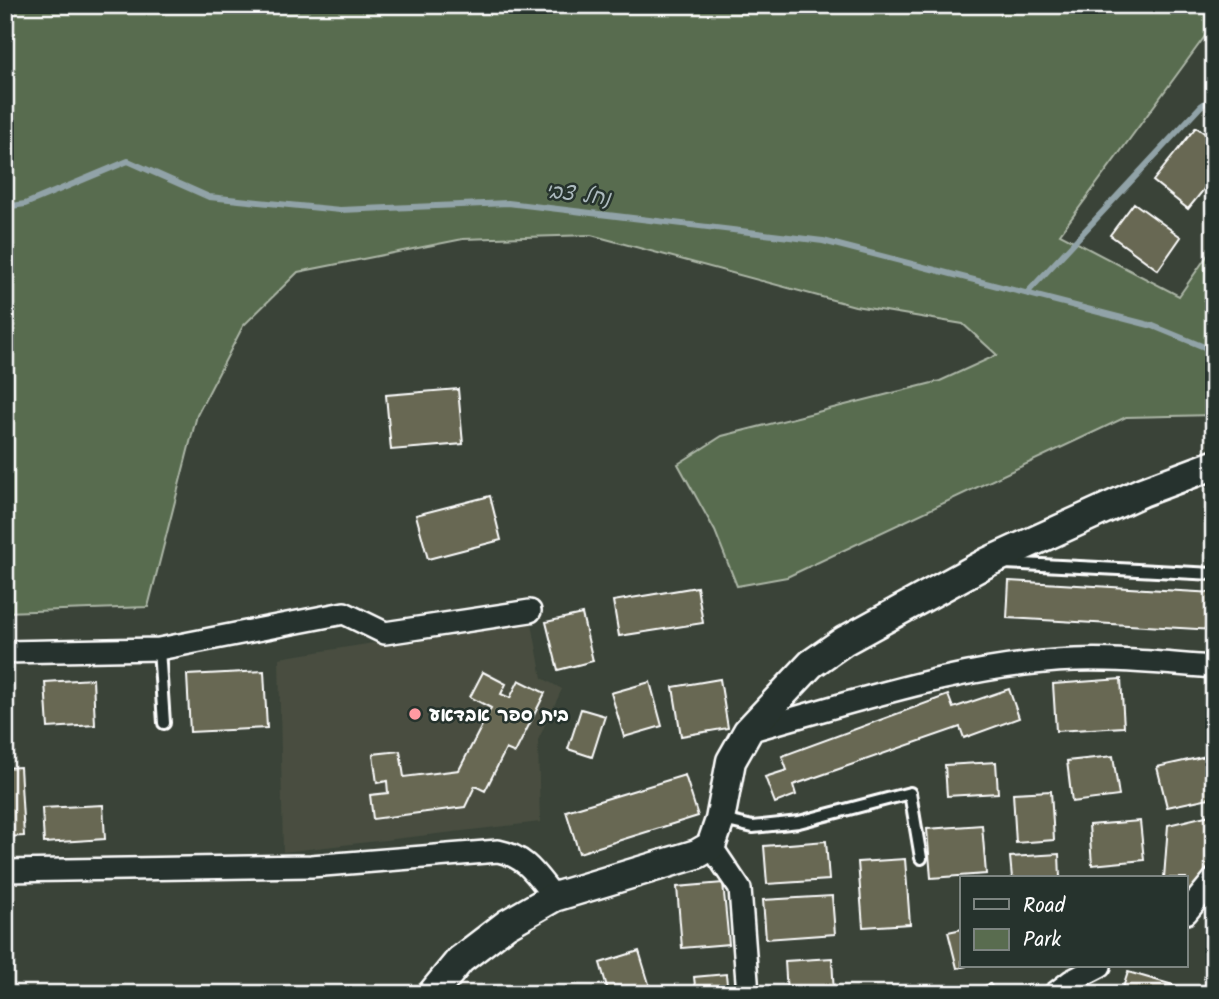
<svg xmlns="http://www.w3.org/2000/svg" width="1219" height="999" viewBox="0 0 1219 999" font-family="Kalam,'Playpen Sans Hebrew',sans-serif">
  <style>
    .built { fill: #484e40 }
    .green { fill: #596c4f; stroke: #acb6a7; stroke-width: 2 }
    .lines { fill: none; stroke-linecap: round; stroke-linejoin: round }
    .stream { stroke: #91a3a8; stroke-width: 6 }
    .building { fill: #676852; stroke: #fff; stroke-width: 2 }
    .lane-casing { stroke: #fff; stroke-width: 16 }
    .street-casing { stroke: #fff; stroke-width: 26 }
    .secondary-casing { stroke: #fff; stroke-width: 33 }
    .lane { stroke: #26332d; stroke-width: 10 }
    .street { stroke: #26332d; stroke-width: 21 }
    .secondary { stroke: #26332d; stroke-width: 28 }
    .poi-dot { fill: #ff9aa2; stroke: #26332d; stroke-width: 2.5 }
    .labels { text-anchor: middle; stroke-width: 5; stroke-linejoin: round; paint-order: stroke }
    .poi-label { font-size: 19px; font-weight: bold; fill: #fff; stroke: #26332d; text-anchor: start }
    .water-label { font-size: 21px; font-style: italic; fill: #acbabe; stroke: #26332d }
  </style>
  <rect width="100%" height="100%" fill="#3a4338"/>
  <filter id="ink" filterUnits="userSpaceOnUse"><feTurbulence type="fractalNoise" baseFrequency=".0143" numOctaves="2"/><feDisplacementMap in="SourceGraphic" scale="14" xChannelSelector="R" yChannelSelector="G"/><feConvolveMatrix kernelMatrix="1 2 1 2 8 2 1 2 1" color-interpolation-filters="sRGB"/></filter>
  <g filter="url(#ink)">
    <path class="built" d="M 531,618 L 542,678 L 562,689 L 538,740 L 540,822 L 283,852 L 279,658 Z"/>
    <path class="green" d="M 5,5 L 1214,5 L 1214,24 L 1060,234 L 1179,296 L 1214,246 L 1214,415 L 1126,417 L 787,577 L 737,586 L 715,531 L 678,464 L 722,436 L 940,381 L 997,355 L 963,324 L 855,306 L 591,235 L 463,239 L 298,272 L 243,326 L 197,415 L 148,607 L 5,612 Z"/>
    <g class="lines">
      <path class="stream" d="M 5,207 L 25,204 L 128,161 L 209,197 L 340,210 L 508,203 L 823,241 L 1153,326 L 1214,351
        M 1027,293 L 1201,106 L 1214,97"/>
    </g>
    <path class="building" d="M 1196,127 L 1214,140 L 1214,177 L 1188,209 L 1153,181 Z
      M 1134,203 L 1181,237 L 1158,270 L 1110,235 Z
      M 458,389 L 463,444 L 391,450 L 386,395 Z
      M 490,496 L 501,540 L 428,559 L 416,515 Z
      M 1009,581 L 1214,593 L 1214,630 L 1007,618 Z
      M 697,587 L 703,623 L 619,636 L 613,601 Z
      M 582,614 L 593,661 L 558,670 L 546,622 Z
      M 264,671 L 267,728 L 190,732 L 187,675 Z
      M 483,672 L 506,684 L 501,694 L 510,698 L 519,680 L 545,693 L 515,753 L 506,749 L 485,791 L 475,786 L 465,807 L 373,819 L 370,795 L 388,793 L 387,781 L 377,783 L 373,754 L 400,751 L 404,777 L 459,770 L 491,708 L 470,697 Z
      M 93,679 L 95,725 L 48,728 L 45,682 Z
      M 720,679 L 728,728 L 681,736 L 673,687 Z
      M 1121,679 L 1124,727 L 1056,731 L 1053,684 Z
      M 650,682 L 662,726 L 624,737 L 611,693 Z
      M 1009,689 L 1019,718 L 964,738 L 960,727 L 793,785 L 796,795 L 775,803 L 765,777 L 787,770 L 782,756 L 948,695 L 953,708 Z
      M 581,709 L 605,716 L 592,757 L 568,749 Z
      M 1211,755 L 1214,768 L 1214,797 L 1167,807 L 1157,767 Z
      M 1113,756 L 1119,796 L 1072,802 L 1067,761 Z
      M 996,762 L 998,793 L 947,796 L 945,765 Z
      M 20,767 L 24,836 L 5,837 L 5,768 Z
      M 685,775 L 698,816 L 579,853 L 566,811 Z
      M 1051,791 L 1054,840 L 1016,843 L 1013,793 Z
      M 103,805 L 105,839 L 44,843 L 42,808 Z
      M 1214,814 L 1214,860 L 1192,901 L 1186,898 L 1186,878 L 1164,878 L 1168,825 Z
      M 1140,821 L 1144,860 L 1092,865 L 1089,825 Z
      M 982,825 L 986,874 L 931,878 L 927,829 Z
      M 826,841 L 829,880 L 767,884 L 764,846 Z
      M 1059,854 L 1060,878 L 1012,878 L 1010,857 Z
      M 905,859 L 910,924 L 863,927 L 858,862 Z
      M 723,883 L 729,944 L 682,948 L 677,887 Z
      M 832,896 L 835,934 L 766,939 L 763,900 Z
      M 962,929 L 962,966 L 967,966 L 957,968 L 948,932 Z
      M 639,951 L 650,987 L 628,994 L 609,994 L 600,963 Z
      M 832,958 L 834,994 L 787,994 L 785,961 Z
      M 1214,964 L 1214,985 L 1204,978 Z
      M 1128,972 L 1180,987 L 1178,994 L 1121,994 Z
      M 726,974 L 728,994 L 696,994 L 694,977 Z
      M 990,984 L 998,994 L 963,994 Z"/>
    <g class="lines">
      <g class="lane-casing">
        <path id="lane" d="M 1005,563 L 1214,574
          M 159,649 L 164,723
          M 723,820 L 753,827 L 799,822 L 910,793 L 921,858"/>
      </g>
      <g class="street-casing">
        <path id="street" d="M 5,652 L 159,649 L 344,613 L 385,633 L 530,611
          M 748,731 C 855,702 964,664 1075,660 C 1121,658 1168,664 1214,667
          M 711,846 L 740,889 L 748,994
          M 5,871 L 311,866 L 498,851 C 527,857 536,875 554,897
          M 1186,913 L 1214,879
          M 1054,994 L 1071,981 L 1100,966"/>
      </g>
      <g class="secondary-casing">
        <path id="secondary" d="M 432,994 L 460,960 L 507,924 L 554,897 L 697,854 L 711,846 L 720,820 L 731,761 L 748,731 L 811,664 L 844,641 L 988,562 L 1142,492 L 1214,465"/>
      </g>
      <use href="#lane" class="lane"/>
      <use href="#street" class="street"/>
      <use href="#secondary" class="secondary"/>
    </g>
  </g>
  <circle class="poi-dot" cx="415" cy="714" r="7"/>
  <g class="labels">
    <g class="poi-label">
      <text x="429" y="721">בית ספר אבדאע</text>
    </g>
    <g class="water-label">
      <text transform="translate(578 194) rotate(7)" y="7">נחל צבי</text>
    </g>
  </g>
  <rect width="1219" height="999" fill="none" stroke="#26332d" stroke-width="28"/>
  <rect x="14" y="14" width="1191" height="971" fill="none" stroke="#fff" stroke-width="2.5" filter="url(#ink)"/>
  <rect x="960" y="876" width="228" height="91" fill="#26332d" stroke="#7d8581" stroke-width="2"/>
  <rect x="974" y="899" width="35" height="10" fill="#26332d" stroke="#7d8581" stroke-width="2"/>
  <text x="1023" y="912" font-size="21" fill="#ffffff">Road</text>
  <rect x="974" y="929" width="35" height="21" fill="#596c4f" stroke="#7d8581" stroke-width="2"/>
  <text x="1023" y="946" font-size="21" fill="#ffffff">Park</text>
</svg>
